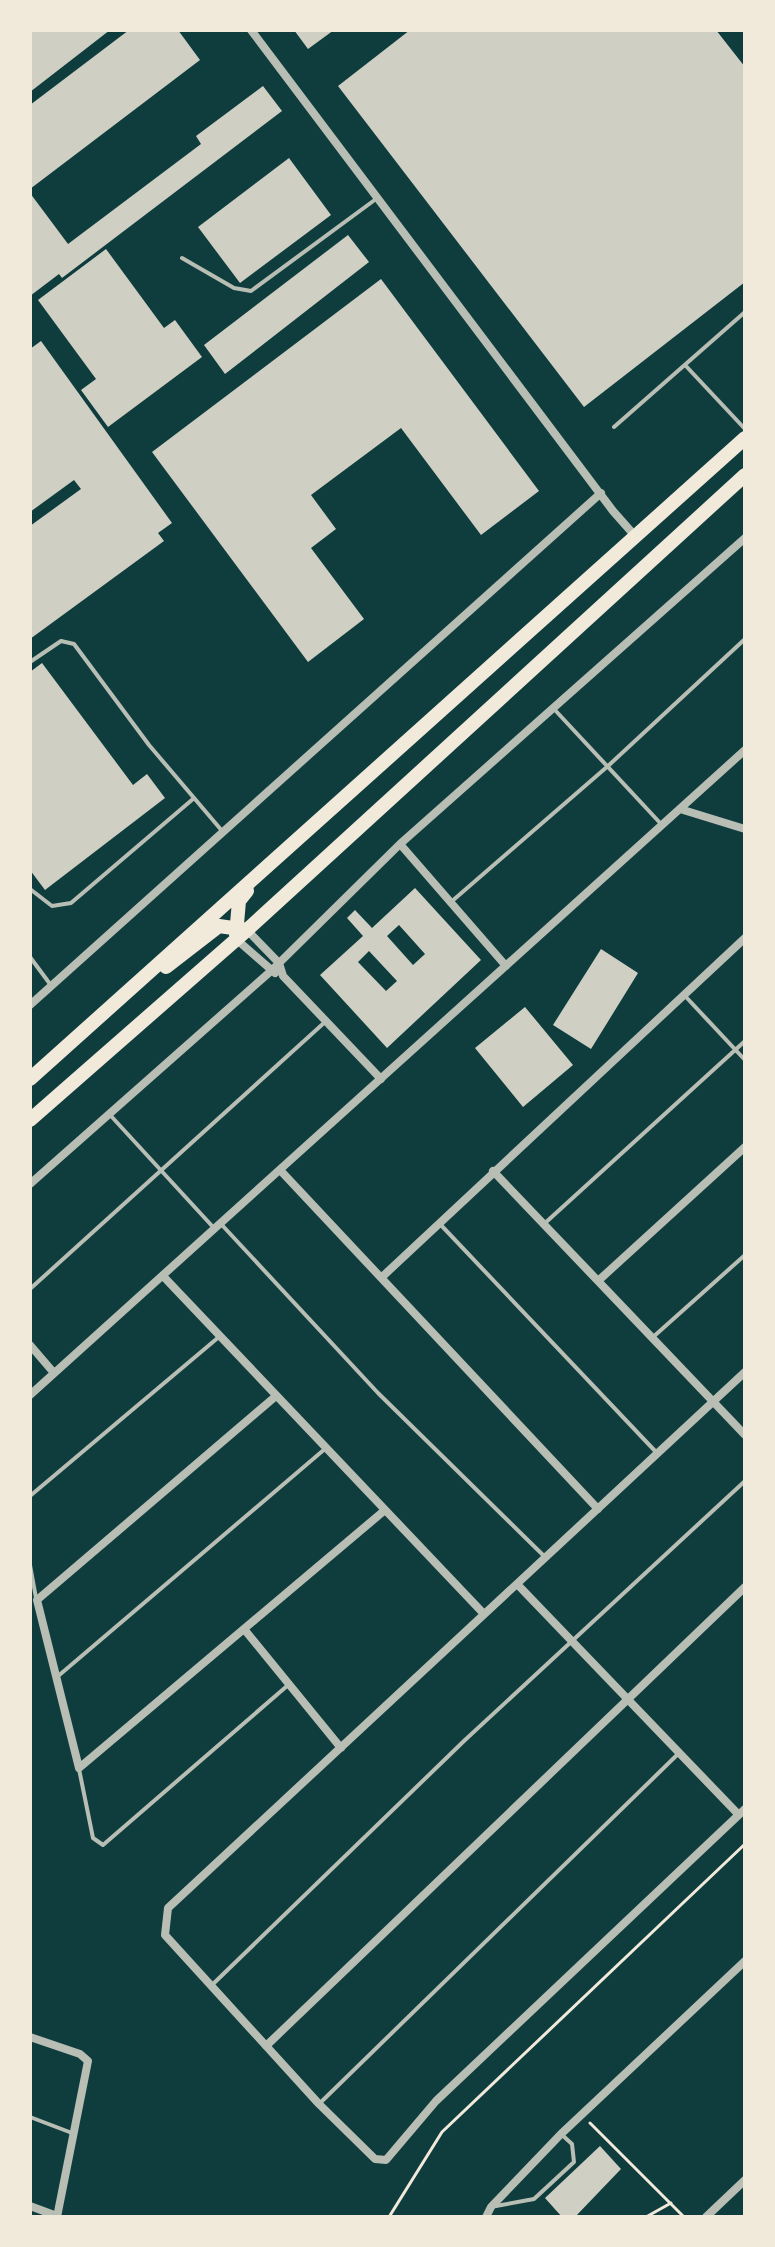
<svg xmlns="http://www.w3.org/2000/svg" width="775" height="2247" viewBox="0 0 775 2247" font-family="Figtree,sans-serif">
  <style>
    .building { fill: #cfcfc3; fill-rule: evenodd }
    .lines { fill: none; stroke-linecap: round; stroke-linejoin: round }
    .path { stroke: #f1e9da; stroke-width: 3 }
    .service { stroke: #b8beb3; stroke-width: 4 }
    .minor { stroke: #b8beb3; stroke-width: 8 }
    .primary { stroke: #f1e9da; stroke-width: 14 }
  </style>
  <rect width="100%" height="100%" fill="#0f3d3e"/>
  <path class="building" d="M 30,30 L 110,30 L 30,92 Z
    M 129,30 L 178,30 L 200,60 L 30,189 L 30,105 Z
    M 294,30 L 334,30 L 308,49 Z
    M 410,30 L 716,30 L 745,67 L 745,282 L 584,407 L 338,86 Z
    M 263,86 L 282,111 L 62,278 L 59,274 L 30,296 L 30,193 L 68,244 L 201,144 L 196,136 Z
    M 289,158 L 331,215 L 240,283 L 198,227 Z
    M 348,235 L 369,262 L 225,374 L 204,345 Z
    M 106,249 L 164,328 L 175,320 L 202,357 L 108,427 L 81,390 L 96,379 L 38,300 Z
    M 381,279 L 539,491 L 481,535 L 401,428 L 311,495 L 336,529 L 311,548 L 364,619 L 308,662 L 152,452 Z
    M 41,341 L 172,523 L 158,533 L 164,541 L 30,639 L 30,526 L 81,489 L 74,480 L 30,512 L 30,349 Z
    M 42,663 L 133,785 L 147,774 L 165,798 L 45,890 L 30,870 L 30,672 Z
    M 415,888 L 481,960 L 387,1048 L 320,975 L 363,936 L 347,918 L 355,910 L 372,928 ZM 399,925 L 425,954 L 413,965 L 387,936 ZM 369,951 L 397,981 L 386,991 L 358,962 Z
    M 601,949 L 638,973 L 591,1049 L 553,1025 Z
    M 525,1007 L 573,1065 L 523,1107 L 475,1048 Z
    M 600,2146 L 621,2169 L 575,2217 L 562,2217 L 545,2198 Z"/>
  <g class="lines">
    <path class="path" d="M 590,2123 L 684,2217
      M 389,2217 L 442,2132 L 745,1844
      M 646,2217 L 671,2203"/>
    <path class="service" d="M 182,258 L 234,288 L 251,291 L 376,199
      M 685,365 L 745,429
      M 614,427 L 745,312
      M 30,662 L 61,641 L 74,644 L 149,745 L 223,832
      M 554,709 L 662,825
      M 30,889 L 52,906 L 71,903 L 193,799
      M 451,902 L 608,766 L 745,639
      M 30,957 L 50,984
      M 686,997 L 745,1060
      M 111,1116 L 213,1227
      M 439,1223 L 656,1452
      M 221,1224 L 378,1393 L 544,1556
      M 544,1224 L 745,1041
      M 30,1289 L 325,1022
      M 652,1338 L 745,1255
      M 30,1496 L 220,1336
      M 30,1565 L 36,1598
      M 57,1677 L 326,1448
      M 79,1769 L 93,1838 L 103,1845 L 287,1686
      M 212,1985 L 465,1740 L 745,1481
      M 319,2104 L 678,1754
      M 30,2117 L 72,2133
      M 496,2206 L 534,2199 L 574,2162 L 572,2144 L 561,2134"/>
    <path class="minor" d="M 251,30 L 613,511 L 636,537
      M 680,809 L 745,829
      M 400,844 L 506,966
      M 247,930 L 279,963 L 283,976 L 381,1079
      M 236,939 L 275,973
      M 30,1005 L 601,493
      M 280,1170 L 598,1509
      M 493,1171 L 745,1435
      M 30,1184 L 271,971 L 400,844 L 745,538
      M 163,1276 L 484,1614
      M 382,1277 L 745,938
      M 598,1281 L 745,1147
      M 30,1345 L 54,1373
      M 745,1372 L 168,1908 L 165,1935 L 319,2104 L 375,2159 L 386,2160 L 436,2101 L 745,1809
      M 30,1395 L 745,750
      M 276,1396 L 37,1600 L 79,1768 L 385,1510
      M 517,1584 L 738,1814
      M 244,1629 L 341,1748
      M 30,2037 L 80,2054 L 88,2061 L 57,2217
      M 266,2046 L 745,1587
      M 30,2206 L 57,2216
      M 486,2217 L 491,2207 L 561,2134 L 745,1961
      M 706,2217 L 745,2180"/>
    <path class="primary" d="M 236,935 L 239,901 L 247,891
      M 166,967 L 219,926 L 247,930
      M 30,1079 L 745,438
      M 30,1120 L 247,930 L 745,475"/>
  </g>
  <rect width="775" height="2247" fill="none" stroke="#f1e9da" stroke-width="64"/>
</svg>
